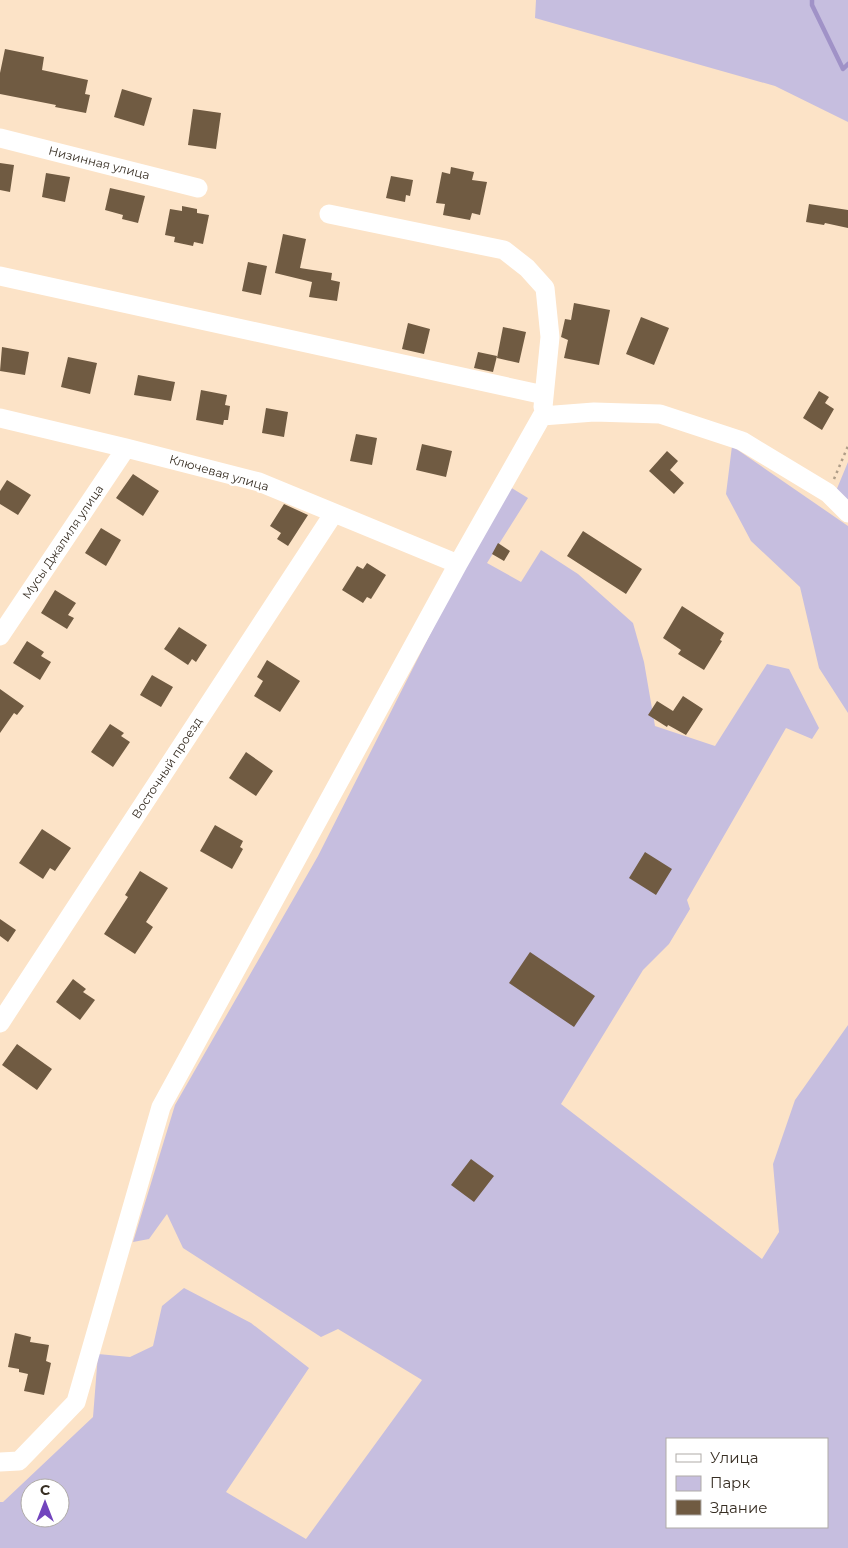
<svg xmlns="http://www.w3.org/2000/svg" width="848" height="1548" viewBox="0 0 848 1548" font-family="Montserrat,sans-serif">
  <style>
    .green { fill: #c6bedf; fill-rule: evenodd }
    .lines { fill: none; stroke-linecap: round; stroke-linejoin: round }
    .stream { stroke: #a092c7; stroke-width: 4.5 }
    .building { fill: #705b42 }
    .path { stroke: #b09e88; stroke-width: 2.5; stroke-dasharray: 2.5 4; stroke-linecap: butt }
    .minor { stroke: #fff; stroke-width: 19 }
    .labels { text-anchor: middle; stroke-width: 5; stroke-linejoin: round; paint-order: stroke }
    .street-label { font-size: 12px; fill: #372e23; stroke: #fff }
  </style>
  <rect width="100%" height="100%" fill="#fce3c7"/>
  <path class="green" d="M 536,0 L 848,0 L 848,122 L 775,86 L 535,18 Z
    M 732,446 L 848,526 L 848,713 L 819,668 L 800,587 L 751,541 L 726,494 Z
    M 848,462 L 848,502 L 836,491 Z
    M 510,487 L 528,498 L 487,563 L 521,582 L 541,550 L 578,574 L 633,623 L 644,662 L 655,726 L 715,746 L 767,664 L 789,669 L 819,728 L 812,739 L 786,728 L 687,900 L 690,909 L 669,944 L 643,970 L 561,1104 L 762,1259 L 779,1232 L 773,1164 L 795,1100 L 848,1025 L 848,1548 L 0,1548 L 0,1502 L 3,1502 L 93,1417 L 98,1354 L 130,1357 L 153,1346 L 162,1306 L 184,1288 L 251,1323 L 309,1368 L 226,1492 L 306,1539 L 422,1380 L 338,1329 L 321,1337 L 183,1248 L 167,1214 L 149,1239 L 133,1242 L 175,1105 L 318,856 L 462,571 ZM 667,1439 L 827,1439 L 827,1527 L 667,1527 ZM 30,1488 L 60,1488 L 60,1518 L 30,1518 Z"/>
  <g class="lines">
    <path class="stream" d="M 812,0 L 812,5 L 843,69 L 848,64"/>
  </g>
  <path class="building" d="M 5,49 L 44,57 L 42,70 L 88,80 L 85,94 L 90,95 L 86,113 L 55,107 L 56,105 L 0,94 L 0,73 Z
    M 122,89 L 152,98 L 144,126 L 114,117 Z
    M 193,109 L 221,113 L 216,149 L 188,145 Z
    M 0,163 L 14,165 L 10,192 L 0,190 Z
    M 451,167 L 474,172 L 472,180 L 487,182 L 480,215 L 472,213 L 470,220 L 443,215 L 445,204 L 436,203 L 442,172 L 450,174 Z
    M 46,173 L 70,177 L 65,202 L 42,197 Z
    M 391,176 L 413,180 L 410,196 L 406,195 L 405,202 L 386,198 Z
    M 110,188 L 145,196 L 138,223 L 122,219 L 123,215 L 105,210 Z
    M 809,204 L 848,210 L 848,228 L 825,223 L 824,225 L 806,222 Z
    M 182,206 L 197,209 L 197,213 L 209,215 L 203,244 L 194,242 L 193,246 L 174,242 L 175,237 L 165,235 L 170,209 L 182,211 Z
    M 283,234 L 306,239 L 300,268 L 332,273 L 331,280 L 340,282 L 337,301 L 309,297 L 312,282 L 275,273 Z
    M 248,262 L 267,266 L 261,295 L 242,291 Z
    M 574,303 L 610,310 L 599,365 L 564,358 L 568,340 L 561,337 L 565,319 L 571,320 Z
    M 641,317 L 669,328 L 654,365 L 626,354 Z
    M 408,323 L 430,329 L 424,354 L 402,349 Z
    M 503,327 L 526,332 L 519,363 L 497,358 Z
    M 2,347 L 29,352 L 25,375 L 0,371 Z
    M 478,352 L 497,356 L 493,372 L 474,368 Z
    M 68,357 L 97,363 L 90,394 L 61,387 Z
    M 138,375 L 175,382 L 171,401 L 134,395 Z
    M 201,390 L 227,395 L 225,405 L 230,406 L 228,420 L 224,420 L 223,425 L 196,420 Z
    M 819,391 L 829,397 L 825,403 L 834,409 L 822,430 L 803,418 Z
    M 266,408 L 288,412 L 284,437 L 262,433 Z
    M 356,434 L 377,438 L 372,465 L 350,461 Z
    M 422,444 L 452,451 L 446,477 L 416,470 Z
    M 667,451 L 678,461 L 670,470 L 684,483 L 674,494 L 649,471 Z
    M 133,474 L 159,491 L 143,516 L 116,498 Z
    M 7,480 L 31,495 L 18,515 L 0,504 L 0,491 Z
    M 284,504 L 308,515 L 288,546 L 277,539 L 281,533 L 270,526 Z
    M 101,528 L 121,540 L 106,566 L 85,553 Z
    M 583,531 L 642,569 L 626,594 L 567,556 Z
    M 498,543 L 510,551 L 504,561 L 492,554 Z
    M 367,563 L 386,575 L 371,599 L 367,597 L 363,603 L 342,590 L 357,566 L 363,569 Z
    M 55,590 L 76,603 L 68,615 L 74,618 L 67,629 L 41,613 Z
    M 682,606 L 724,633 L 720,640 L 722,641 L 704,670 L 678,654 L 681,650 L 663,638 Z
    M 179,627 L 207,645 L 196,662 L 192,659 L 188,665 L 164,649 Z
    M 27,641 L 44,652 L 41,656 L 51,662 L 40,680 L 13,663 Z
    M 267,660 L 300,681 L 280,712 L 254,696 L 263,681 L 257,677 Z
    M 152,675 L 173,687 L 161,707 L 140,695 Z
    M 0,689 L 24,706 L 17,715 L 14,713 L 0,733 Z
    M 683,696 L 703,709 L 686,735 L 668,725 L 667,727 L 648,715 L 657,701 L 673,711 Z
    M 110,724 L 124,733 L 121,736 L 130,742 L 113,767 L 91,752 Z
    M 246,752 L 273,771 L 256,796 L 229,778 Z
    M 215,825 L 243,841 L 240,847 L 243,849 L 232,869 L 200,851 Z
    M 42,829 L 71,848 L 55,871 L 50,868 L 43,879 L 19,863 Z
    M 645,852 L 672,869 L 656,895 L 629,878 Z
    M 140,871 L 168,888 L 146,922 L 153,927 L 135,954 L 104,934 L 128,897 L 125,895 Z
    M 0,919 L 16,930 L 8,942 L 0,936 Z
    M 530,952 L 595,996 L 574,1027 L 509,983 Z
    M 73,979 L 86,989 L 83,992 L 95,1000 L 80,1020 L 56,1002 Z
    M 17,1044 L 52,1069 L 37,1090 L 2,1065 Z
    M 471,1159 L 494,1176 L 474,1202 L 451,1185 Z
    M 15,1333 L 31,1337 L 30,1342 L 49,1345 L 46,1361 L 51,1363 L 44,1395 L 24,1391 L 28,1374 L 19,1372 L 19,1369 L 8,1367 Z"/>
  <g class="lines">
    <path class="path" d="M 834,479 L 848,446"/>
    <path class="minor" d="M 0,138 L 198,188
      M 329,214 L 504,250 L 527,268 L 545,288 L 550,337 L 543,407
      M 0,276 L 544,395
      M 0,418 L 126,448 L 259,482 L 458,564
      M 0,636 L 126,448
      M 0,1023 L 334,513
      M 0,1462 L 19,1461 L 76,1402 L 161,1107 L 458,564 L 542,416 L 594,412 L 660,414 L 742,441 L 828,493 L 848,513"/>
  </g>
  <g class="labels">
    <g class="street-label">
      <text transform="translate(99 163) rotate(14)" y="4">Низинная улица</text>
      <text transform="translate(219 473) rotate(16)" y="4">Ключевая улица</text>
      <text transform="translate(63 542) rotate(-56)" y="4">Мусы Джалиля улица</text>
      <text transform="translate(167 768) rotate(-57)" y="4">Восточный проезд</text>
    </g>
  </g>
  <rect x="666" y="1438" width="162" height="90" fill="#ffffff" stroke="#afaba7"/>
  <rect x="676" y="1454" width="25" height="8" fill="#ffffff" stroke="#afaba7"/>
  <text x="710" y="1463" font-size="15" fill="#372e23">Улица</text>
  <rect x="676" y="1476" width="25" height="15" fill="#c6bedf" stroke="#afaba7"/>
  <text x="710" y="1488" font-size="15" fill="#372e23">Парк</text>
  <rect x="676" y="1500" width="25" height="15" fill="#705b42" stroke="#afaba7"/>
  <text x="710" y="1513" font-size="15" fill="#372e23">Здание</text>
  <g transform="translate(45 1503)"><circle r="24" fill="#ffffff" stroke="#afaba7"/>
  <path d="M0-4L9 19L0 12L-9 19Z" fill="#7245bd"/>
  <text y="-8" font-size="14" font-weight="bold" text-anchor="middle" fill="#372e23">С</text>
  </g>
</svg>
